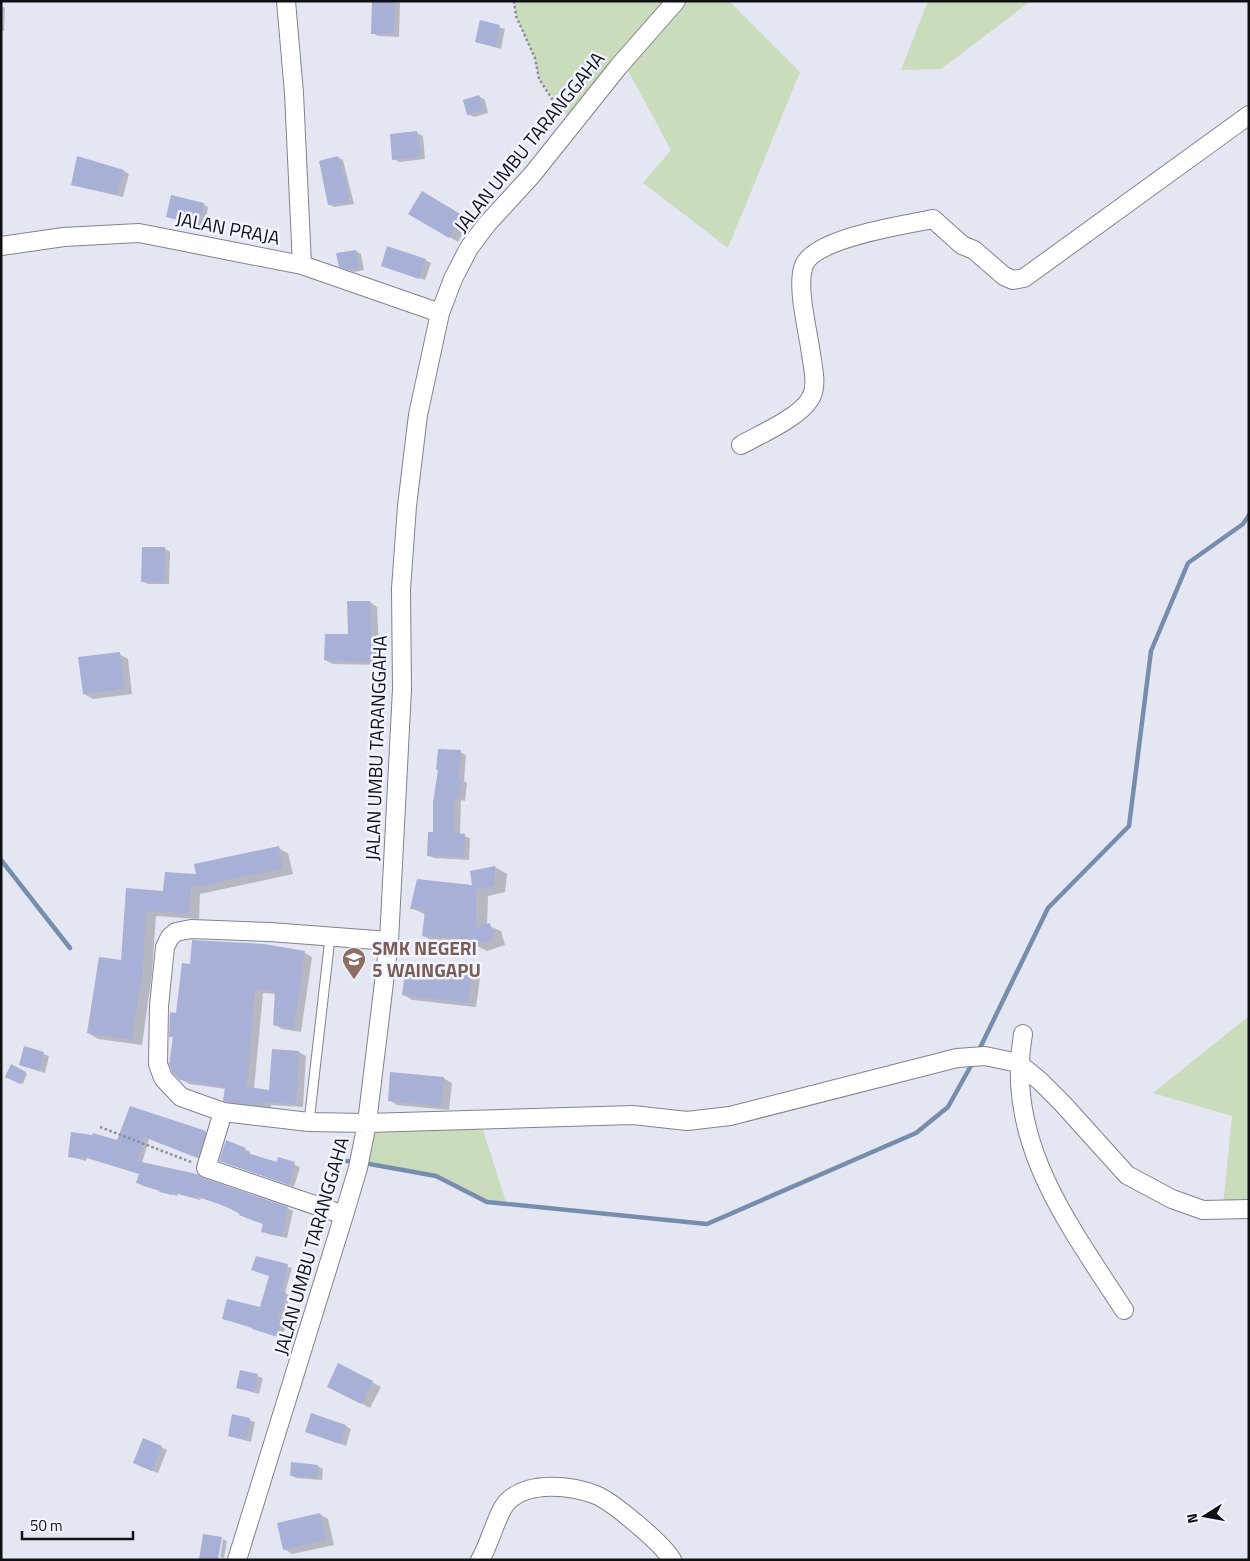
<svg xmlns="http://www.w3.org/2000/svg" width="1250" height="1561" viewBox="0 0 1250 1561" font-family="'Titillium Web',sans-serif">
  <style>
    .green { fill: #cadcbb }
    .shadow { fill: #0003 }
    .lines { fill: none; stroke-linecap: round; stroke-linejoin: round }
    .stream { stroke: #778dae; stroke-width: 4.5 }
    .building { fill: #a8b0d7 }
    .lane-casing { stroke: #80838c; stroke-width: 11 }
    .street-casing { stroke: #80838c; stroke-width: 20 }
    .path { stroke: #8c8e96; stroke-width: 2.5; stroke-dasharray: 2.5 2.5; stroke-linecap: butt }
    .lane { stroke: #fff; stroke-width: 9 }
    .street { stroke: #fff; stroke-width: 18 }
    .labels { text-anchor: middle; stroke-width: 5; stroke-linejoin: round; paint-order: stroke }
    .street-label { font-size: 19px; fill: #0f1014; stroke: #f2f4ff }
    .education-label { font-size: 19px; font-weight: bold; fill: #785e54; stroke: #f2f4ff; text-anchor: start }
  </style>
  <rect width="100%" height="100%" fill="#e4e7f2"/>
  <path class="green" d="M 514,1 L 729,1 L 800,72 L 728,248 L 643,183 L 671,150 L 624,63 L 574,124 L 539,79 L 535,58 L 516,16 Z
    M 928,1 L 1031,1 L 941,69 L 901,70 Z
    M 1249,1016 L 1249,1203 L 1223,1205 L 1232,1116 L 1153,1093 Z
    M 365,1125 L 483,1130 L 507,1205 L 487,1202 L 436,1176 L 360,1163 Z"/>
  <path class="shadow" d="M 373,1 L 396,1 L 400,3 L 399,37 L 378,36 L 373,33 Z
    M 1,6 L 5,8 L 4,31 L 1,31 Z
    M 480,22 L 505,29 L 501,49 L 476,42 Z
    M 479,96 L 485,100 L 488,113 L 474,117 L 468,114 Z
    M 417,133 L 423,136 L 425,159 L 399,162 L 394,159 Z
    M 337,157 L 343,160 L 354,204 L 334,207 L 329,204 Z
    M 124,171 L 129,174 L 123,197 L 72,185 Z
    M 422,193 L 470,220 L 458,242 L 410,214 Z
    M 203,204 L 208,207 L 204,227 L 167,216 Z
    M 356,251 L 361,254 L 364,270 L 354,272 L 346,269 Z
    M 425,260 L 431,263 L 425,280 L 382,266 Z
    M 164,548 L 170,552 L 169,584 L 148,584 L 142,581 Z
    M 370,602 L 377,607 L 380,665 L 333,664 L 325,660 L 349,636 Z
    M 119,654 L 128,659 L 132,694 L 93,699 L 84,694 Z
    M 460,752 L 466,755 L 464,781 L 467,783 L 465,801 L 461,800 L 460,835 L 470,838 L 469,860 L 434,858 L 428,855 Z
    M 278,848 L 288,853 L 293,874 L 200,894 L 199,919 L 156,916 L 152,974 L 142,1045 L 98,1039 L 88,1033 L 122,962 L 127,889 L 165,892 L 198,876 Z
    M 495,867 L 507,874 L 505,892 L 488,896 L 487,925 L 501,931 L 505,945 L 487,951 L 475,945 L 435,942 L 423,936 L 426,915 L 412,908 L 473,886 L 472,872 Z
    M 305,953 L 312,957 L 301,1032 L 282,1029 L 275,1025 L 276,994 L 263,993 L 254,1089 L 271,1091 L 299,1052 L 306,1056 L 303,1107 L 271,1105 L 271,1110 L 232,1105 L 225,1100 L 226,1089 L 189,1084 L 181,1079 L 174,1038 L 170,1036 L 191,966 Z
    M 471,973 L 480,978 L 476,1007 L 412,1000 L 404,995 Z
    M 25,1048 L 49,1056 L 45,1073 L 21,1065 Z
    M 12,1066 L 27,1074 L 23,1084 L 7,1076 Z
    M 443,1078 L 452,1083 L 449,1110 L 397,1105 L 389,1100 Z
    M 131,1107 L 211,1135 L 203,1160 L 149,1139 L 142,1163 L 203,1178 L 287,1208 L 293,1211 L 287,1238 L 268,1234 L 263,1231 L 264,1224 L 246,1218 L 226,1206 L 201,1198 L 200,1200 L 178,1194 L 177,1196 L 143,1186 L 138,1183 L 140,1174 L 87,1158 L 86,1161 L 69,1156 L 118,1141 Z
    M 245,1149 L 250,1152 L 250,1155 L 278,1163 L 279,1159 L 300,1167 L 294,1187 L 221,1161 Z
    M 256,1258 L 292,1268 L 285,1293 L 290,1296 L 283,1322 L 286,1324 L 282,1338 L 224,1319 L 261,1309 L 270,1276 Z
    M 241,1371 L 263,1378 L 259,1394 L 238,1388 Z
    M 372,1382 L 381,1387 L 370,1408 L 337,1391 Z
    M 233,1415 L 255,1422 L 251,1442 L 229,1436 Z
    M 346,1426 L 351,1429 L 346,1446 L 307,1431 Z
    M 143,1439 L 167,1450 L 158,1473 L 139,1466 Z
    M 318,1466 L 323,1469 L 322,1480 L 296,1478 L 291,1475 Z
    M 320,1514 L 328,1519 L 334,1545 L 292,1554 L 284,1549 Z
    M 223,1539 L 227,1541 L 224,1558 L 220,1557 L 220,1560 Z"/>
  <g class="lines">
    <path class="stream" d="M 1,860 L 70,948
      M 978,1052 L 1048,908 L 1129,826 L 1151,651 L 1188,563 L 1243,524 L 1249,515
      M 347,1161 L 356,1162
      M 364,1163 L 436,1176 L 487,1202 L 707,1224 L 916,1133 L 948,1107 L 973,1062"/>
  </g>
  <path class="building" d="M 372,1 L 394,1 L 394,34 L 371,34 Z
    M 480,20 L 500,25 L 496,47 L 475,42 Z
    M 479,95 L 483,110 L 467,115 L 463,100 Z
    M 417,131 L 420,157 L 392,160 L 390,134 Z
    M 77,156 L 124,170 L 117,195 L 71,185 Z
    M 338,156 L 347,185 L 349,202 L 328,205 L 319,161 Z
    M 422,191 L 462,215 L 449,238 L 408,214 Z
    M 171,195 L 204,203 L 198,225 L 166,217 Z
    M 387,246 L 426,259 L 419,279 L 381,266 Z
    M 356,250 L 359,268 L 348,270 L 339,267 L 336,253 Z
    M 142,547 L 165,547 L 164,582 L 141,582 Z
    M 347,601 L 370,601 L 372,662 L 324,660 L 325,634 L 348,634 Z
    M 120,652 L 124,689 L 83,694 L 78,657 Z
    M 438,749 L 461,750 L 458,778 L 462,779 L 459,798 L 455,798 L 455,833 L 465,834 L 464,857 L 427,856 L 428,832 L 433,832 L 433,802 L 438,770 L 436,770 Z
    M 279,846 L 283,868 L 191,888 L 189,914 L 146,911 L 143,968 L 132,1040 L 87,1033 L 99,957 L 121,960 L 126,888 L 163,891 L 165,872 L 196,874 L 194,864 Z
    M 495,866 L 494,886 L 476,890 L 476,927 L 490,923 L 494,939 L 474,945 L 472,939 L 422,936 L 425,910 L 410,909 L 417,879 L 472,885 L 470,871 Z
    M 192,940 L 264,944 L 305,951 L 294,1028 L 273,1025 L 275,991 L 255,989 L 247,1087 L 269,1090 L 272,1049 L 299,1051 L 296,1104 L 264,1102 L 264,1106 L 225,1102 L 223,1101 L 225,1087 L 180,1080 L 172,1072 L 169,1064 L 173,1037 L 169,1037 L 170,1012 L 176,1013 L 182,963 L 190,964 Z
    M 406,964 L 472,972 L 468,1003 L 402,995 Z
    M 24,1046 L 44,1052 L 39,1071 L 19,1065 Z
    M 11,1064 L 26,1072 L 20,1084 L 5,1077 Z
    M 390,1072 L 444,1077 L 441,1106 L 388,1101 Z
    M 130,1106 L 206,1131 L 198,1158 L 144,1137 L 137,1161 L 197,1174 L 203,1178 L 288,1207 L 282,1236 L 261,1232 L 263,1224 L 239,1215 L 240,1213 L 219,1204 L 196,1196 L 195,1198 L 173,1192 L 172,1195 L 159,1192 L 160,1190 L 136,1183 L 139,1174 L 82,1156 L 81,1159 L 68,1157 L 71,1132 L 92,1135 L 93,1133 L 117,1140 Z
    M 226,1140 L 246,1148 L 244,1152 L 277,1162 L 278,1157 L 295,1162 L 289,1185 L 219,1161 Z
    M 256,1256 L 288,1264 L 281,1291 L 286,1293 L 278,1319 L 282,1321 L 278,1337 L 252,1329 L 253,1327 L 222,1319 L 227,1299 L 260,1307 L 269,1276 L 251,1270 Z
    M 338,1363 L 373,1381 L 361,1404 L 327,1387 Z
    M 240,1370 L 258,1374 L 254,1392 L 236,1388 Z
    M 311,1413 L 346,1425 L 340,1444 L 305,1432 Z
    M 232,1414 L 250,1418 L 246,1440 L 228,1436 Z
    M 143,1438 L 162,1446 L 152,1471 L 133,1463 Z
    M 291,1462 L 318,1465 L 317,1478 L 290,1476 Z
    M 320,1513 L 326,1540 L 283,1550 L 277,1523 Z
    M 203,1534 L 222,1537 L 218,1560 L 199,1560 Z"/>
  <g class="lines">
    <g class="lane-casing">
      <path id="lane" d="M 309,1122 L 330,938"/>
    </g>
    <g class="street-casing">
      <path id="street" d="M 286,1 L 294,93 L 302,265
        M 1,246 L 64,237 L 139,233 L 302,265 L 440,313
        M 741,445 C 759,435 800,417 810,399 C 818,387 813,368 811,354 C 808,330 797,291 803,268 C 810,238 905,225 933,219 L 962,245 L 974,250 L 1004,276 L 1013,280 L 1024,278 L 1249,115
        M 389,941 L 270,932 L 191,929 L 176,932 L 170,937 L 165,947 L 159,1006 L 158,1064 L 163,1078 L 181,1097 L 223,1112 L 309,1122 L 367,1123 L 633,1115 L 687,1121 L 730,1116 L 957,1058 L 985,1056 L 1018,1063 L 1040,1081 L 1063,1104 L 1127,1175 L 1172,1199 L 1203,1210 L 1249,1209
        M 1023,1034 C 1004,1141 1069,1225 1124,1310
        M 223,1112 L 206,1168 L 344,1215
        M 237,1560 L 344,1215 L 358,1168 L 367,1123 L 389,941 L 402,689 L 401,589 L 407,506 L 418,415 L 440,313 L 453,279 L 469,248 L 487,224 L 532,175 L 619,66 L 676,1
        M 480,1560 C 489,1546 498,1510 508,1501 C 529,1481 571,1485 596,1495 C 613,1502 663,1544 672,1560"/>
    </g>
    <path class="path" d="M 514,1 L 516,16 L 535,58 L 539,79 L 562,114
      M 100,1127 L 191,1162"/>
    <use href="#lane" class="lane"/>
    <use href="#street" class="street"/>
  </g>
  <defs>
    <g id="school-pin" transform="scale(1.25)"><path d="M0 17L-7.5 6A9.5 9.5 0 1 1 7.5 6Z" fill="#8d6e63" stroke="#f2f4ff"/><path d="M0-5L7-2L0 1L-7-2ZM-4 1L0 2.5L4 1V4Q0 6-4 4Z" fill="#fff"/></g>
  </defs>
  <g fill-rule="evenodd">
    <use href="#school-pin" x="354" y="959"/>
  </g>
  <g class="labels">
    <g class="street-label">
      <text transform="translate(529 142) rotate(-51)" y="7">JALAN UMBU TARANGGAHA</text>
      <text transform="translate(228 228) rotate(11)" y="7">JALAN PRAJA</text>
      <text transform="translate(376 748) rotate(-88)" y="7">JALAN UMBU TARANGGAHA</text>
      <text transform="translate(311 1246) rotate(-74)" y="7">JALAN UMBU TARANGGAHA</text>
    </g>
    <g class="education-label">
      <text x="372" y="955">SMK NEGERI<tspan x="372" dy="22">5 WAINGAPU</tspan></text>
    </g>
  </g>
  <rect width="1250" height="1561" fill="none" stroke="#0f1014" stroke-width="5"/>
  <g transform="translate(1205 1516) rotate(259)" stroke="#f2f4ff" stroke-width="4" paint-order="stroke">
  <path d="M0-4L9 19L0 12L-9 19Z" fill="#0f1014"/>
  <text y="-8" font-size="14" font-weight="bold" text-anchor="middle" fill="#0f1014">N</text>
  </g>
  <path d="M22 1531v8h111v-8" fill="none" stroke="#0f1014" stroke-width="2.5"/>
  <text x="30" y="1531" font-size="15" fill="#0f1014" stroke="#f2f4ff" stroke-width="4" paint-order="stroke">50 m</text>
</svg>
